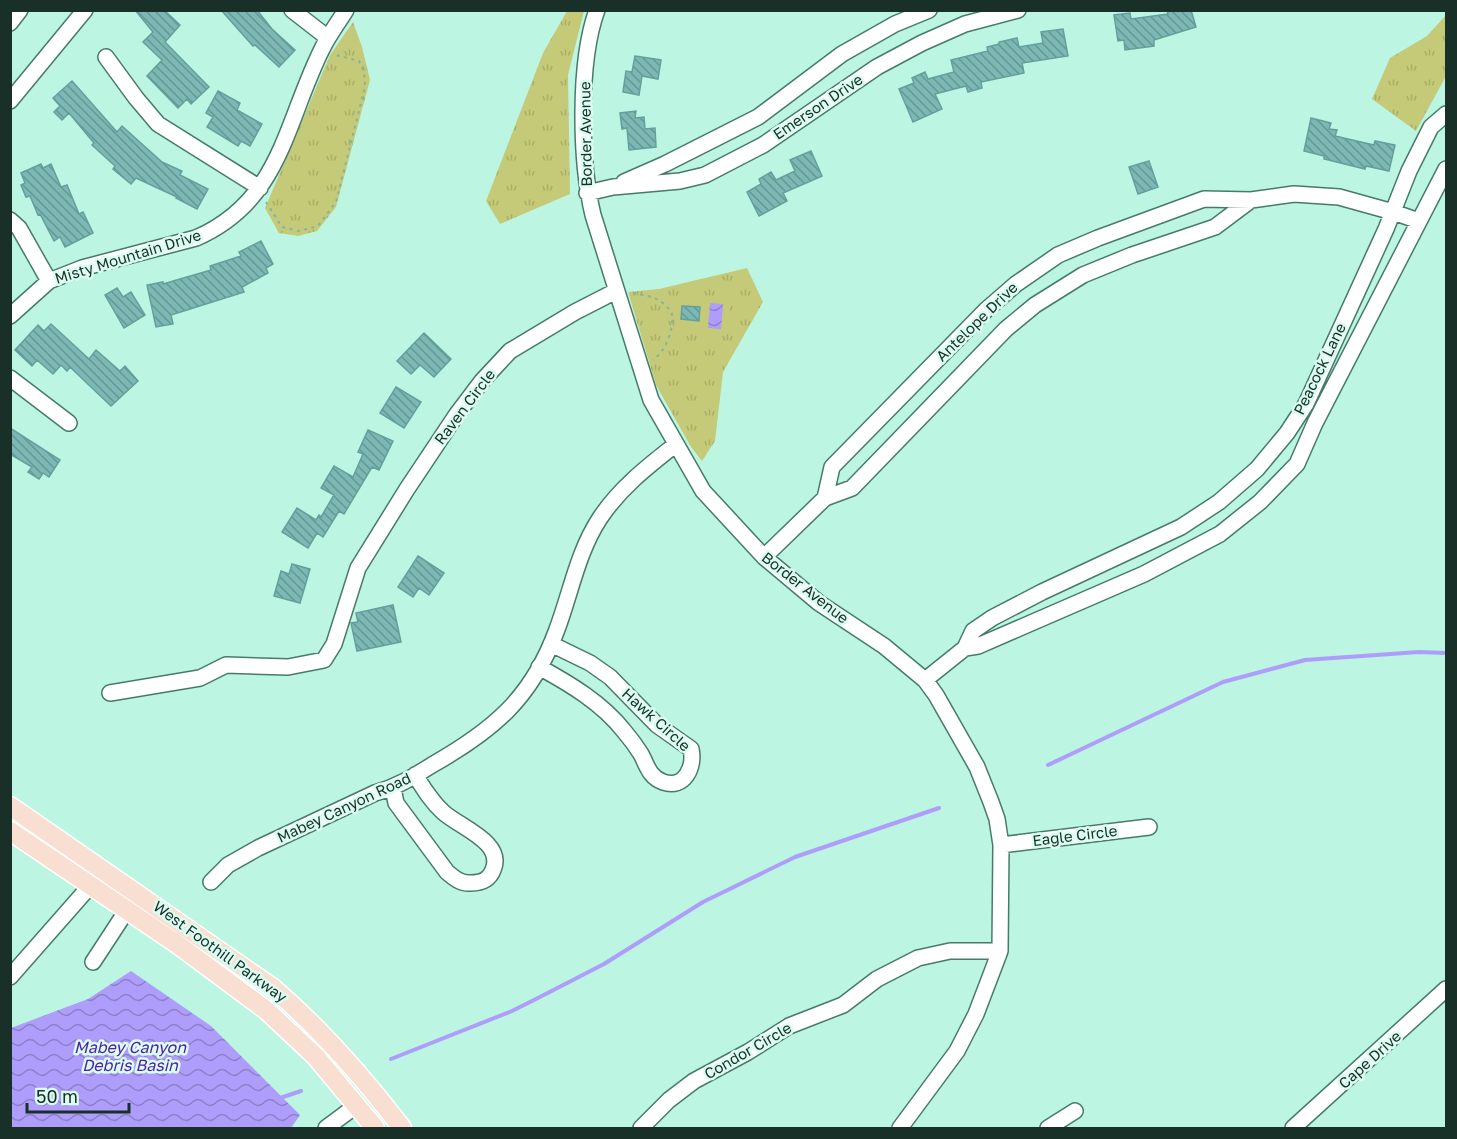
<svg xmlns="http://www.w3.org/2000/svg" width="1457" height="1139" viewBox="0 0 1457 1139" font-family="'Golos Text',sans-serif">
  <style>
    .grass { fill: url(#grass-tufts) }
    .pitch { fill: #c5ca78 }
    .water { fill: url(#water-waves) }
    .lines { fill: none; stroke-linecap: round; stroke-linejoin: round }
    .stream { stroke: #ae9dfb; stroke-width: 4 }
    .building { fill: url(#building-back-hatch); stroke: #63a09c; stroke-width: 1.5 }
    .minor-casing { stroke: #467b6a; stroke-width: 18 }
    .major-casing { stroke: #fff; stroke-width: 21 }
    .path { stroke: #85b2a2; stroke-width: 2; stroke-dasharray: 3 4.5; stroke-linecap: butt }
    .minor { stroke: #fff; stroke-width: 15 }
    .major { stroke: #f8dfd1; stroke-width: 18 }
    .labels { text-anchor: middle; stroke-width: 5; stroke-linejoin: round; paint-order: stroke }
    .street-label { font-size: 15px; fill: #193028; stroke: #dbfcf0 }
    .water-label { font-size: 16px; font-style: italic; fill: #5120a8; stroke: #dbfcf0 }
  </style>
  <defs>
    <pattern id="grass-tufts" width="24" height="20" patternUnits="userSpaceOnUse" patternTransform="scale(1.5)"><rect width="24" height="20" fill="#c5ca78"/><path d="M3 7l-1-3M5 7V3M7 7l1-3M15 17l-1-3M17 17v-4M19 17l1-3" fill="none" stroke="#a9ae68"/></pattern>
    <pattern id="water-waves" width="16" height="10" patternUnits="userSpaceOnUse" patternTransform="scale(1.5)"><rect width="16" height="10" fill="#ae9dfb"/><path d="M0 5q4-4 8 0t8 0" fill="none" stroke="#8d80cb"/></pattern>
    <pattern id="building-back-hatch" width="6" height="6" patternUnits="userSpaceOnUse" patternTransform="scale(1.5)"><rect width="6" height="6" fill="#7cb9b5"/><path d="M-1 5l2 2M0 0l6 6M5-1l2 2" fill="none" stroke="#659793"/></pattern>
  </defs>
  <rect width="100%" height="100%" fill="#bcf5e1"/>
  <path class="grass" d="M 567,11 L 584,11 L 568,75 L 570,194 L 500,224 L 486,201 L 543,53 Z
    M 1446,15 L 1446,76 L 1416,131 L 1372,99 L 1390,58 L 1427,36 Z
    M 353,22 L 362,47 L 370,80 L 336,207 L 317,231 L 298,236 L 279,233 L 265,208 L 330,55 Z
    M 747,268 L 763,302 L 723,372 L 715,441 L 702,461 L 691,447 L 656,385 L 628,292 L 659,289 Z"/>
  <path class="pitch" d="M 678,293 L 730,298 L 727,336 L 675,331 Z"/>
  <path class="water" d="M 710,303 L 723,304 L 721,329 L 708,328 Z
    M 131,971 L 211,1026 L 300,1115 L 291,1128 L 11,1128 L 11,1028 L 88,999 Z"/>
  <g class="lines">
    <path class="stream" d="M 1048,765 L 1223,682 L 1305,660 L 1419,652 L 1446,653
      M 391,1059 L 512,1011 L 536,999 L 604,964 L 703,902 L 795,857 L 939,808
      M 280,1098 L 301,1091"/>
  </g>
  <path class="building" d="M 135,10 L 164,10 L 180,25 L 165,42 L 209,87 L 191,104 L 187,99 L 178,108 L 147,76 L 162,60 L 143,42 L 153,32 Z
    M 221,10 L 257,10 L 272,29 L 295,50 L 279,67 L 255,45 L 253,46 Z
    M 1167,10 L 1191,10 L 1196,27 L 1154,40 L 1154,46 L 1125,50 L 1124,40 L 1118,41 L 1114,15 L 1130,13 L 1131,19 L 1168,14 Z
    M 1063,29 L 1068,56 L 1022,63 L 1024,73 L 981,82 L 982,88 L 968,92 L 966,86 L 935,94 L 942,109 L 913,122 L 899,89 L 914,83 L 912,78 L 925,72 L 928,79 L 954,72 L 951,60 L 988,51 L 987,47 L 999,44 L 999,42 L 1017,38 L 1019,47 L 1043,43 L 1041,32 Z
    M 635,56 L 661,60 L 658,79 L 642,76 L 639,95 L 623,92 L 626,71 L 632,72 Z
    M 72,81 L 117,132 L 122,126 L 162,162 L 182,171 L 180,175 L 208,189 L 197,209 L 176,198 L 177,197 L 136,178 L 131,184 L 113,169 L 115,166 L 92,145 L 94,143 L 69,113 L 62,120 L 54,112 L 60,106 L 53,98 Z
    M 218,91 L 240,103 L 237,110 L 262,124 L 250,146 L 241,141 L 238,146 L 207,127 L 213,117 L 206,113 Z
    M 636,111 L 635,118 L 644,117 L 645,129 L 655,128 L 656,147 L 629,150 L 627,128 L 622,129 L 620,113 Z
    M 1311,118 L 1331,123 L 1329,129 L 1337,130 L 1335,136 L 1374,145 L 1375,141 L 1395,145 L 1389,171 L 1366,166 L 1365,169 L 1324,159 L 1324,156 L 1304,151 Z
    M 811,151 L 822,176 L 783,193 L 787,201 L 759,216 L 747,192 L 761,184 L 759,179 L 771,172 L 776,180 L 795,171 L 790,160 Z
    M 1149,161 L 1158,187 L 1138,194 L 1129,167 Z
    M 41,164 L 43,168 L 51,164 L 61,187 L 67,185 L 79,214 L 83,212 L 93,233 L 65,247 L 60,237 L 54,241 L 40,214 L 38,215 L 30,196 L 26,197 L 21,185 L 25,183 L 21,173 Z
    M 261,241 L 273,264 L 266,268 L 268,273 L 242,287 L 244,292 L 171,315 L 173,324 L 156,327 L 147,285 L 163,282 L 163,284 L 211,270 L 210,266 L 241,256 L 239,252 Z
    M 117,288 L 123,297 L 131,292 L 145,315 L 124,328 L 105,295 Z
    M 682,306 L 700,307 L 699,321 L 681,319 Z
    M 51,324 L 89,359 L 96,350 L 120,371 L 125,366 L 138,381 L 111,406 L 70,367 L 67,371 L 61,365 L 53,374 L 37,360 L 32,366 L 15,350 L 38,325 L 44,331 Z
    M 424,333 L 451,359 L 434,377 L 420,365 L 411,374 L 397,361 Z
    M 396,387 L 421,402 L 404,428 L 380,413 Z
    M 10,428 L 60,460 L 49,477 L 43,473 L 39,479 L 28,472 L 32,467 L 10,454 Z
    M 368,430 L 393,441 L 379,470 L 372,467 L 344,514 L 339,511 L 323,537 L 317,533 L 308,548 L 282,532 L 297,508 L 316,520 L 319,515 L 321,517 L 334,495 L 321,488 L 334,466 L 353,477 L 363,454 L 358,452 Z
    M 418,556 L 444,573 L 429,595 L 419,588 L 413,597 L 398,587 Z
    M 292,564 L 310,569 L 300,603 L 274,596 L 281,571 L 289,574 Z
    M 393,605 L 401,642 L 357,651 L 351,623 L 358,622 L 356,613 Z"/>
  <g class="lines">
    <g class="minor-casing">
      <path id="minor" d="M 292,10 L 328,38
        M 597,10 C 578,62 580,161 593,215 L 651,400 L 703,491 L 764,557 L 819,603 L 884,646 L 925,680 L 936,695 L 977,767 L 991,802 L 997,819 L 1001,845 L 1000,951 L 976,1014 L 957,1051 L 900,1128
        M 10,23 L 20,10
        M 106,57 L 136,98 L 158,124 L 260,188
        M 10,101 L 85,10
        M 624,182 L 665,164 L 758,117 L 842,54 L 895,24 L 929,10
        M 587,193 L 613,187 L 680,181 L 705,175 L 763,145 L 877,67 L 922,43 L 965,24 L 1018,10
        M 10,220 L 19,228 L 49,281
        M 10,316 L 49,281 L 82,268 L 196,238 C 281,201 285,123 322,49 C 328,36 338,23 346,10
        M 10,378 L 69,423
        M 825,498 L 832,467 L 986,310 L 1016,284 L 1058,255 L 1098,238 L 1204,199 L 1251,200 L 1294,194 L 1339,197 L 1393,212 L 1419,221
        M 764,557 L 825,498 L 852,488 L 1006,329 L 1035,305 L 1083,275 L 1132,255 L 1215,227 L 1251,200
        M 965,648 L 978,646 L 1144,574 L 1220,534 L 1260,502 L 1297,464 L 1315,423 L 1446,169
        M 539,667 C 570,684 602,703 624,731 C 630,738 636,746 641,754 C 647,765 649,777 663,782 C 685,790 695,766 691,749 L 657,725 L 610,677 L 590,663 L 551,644
        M 925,680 L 965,648 L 973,631 L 992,618 L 1042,592 L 1181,527 L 1219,502 L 1257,469 L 1287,433 L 1306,404 L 1386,229 L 1409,171 L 1431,127 L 1446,114
        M 110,693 L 200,678 L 226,665 L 288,667 L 324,660 L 334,644 L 358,568 L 407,489 L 457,414 L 482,381 L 510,351 L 575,312 L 616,291
        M 393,788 L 396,803 L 447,872 C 454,878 461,884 471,883 C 482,883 489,880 493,870 C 505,842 459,827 443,812 C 431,801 424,789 415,775
        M 1001,845 L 1149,827
        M 211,882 L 228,865 L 258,848 L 375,793 C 397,787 413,777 432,765 C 492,731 531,699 556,632 C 571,593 577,553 600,518 C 620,488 647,467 675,445
        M 93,962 L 127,910
        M 10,977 L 90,886
        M 326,1128 L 357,1105
        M 641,1128 L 669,1100 L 694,1081 L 748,1052 L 789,1026 L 843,1005 L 877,979 L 918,958 L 950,951 L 1000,951
        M 1048,1128 L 1075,1111
        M 1293,1128 L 1446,989"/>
    </g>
    <g class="major-casing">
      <path id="major" d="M 10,806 L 273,988 C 322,1030 363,1077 402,1128
        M 10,831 L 177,944 L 266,1010 L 315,1056 L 375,1128"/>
    </g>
    <path class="path" d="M 266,202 L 282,227 L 299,231 L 318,226 L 336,202 L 365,87 L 364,72 L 359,61 L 336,55
      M 633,293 C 650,296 663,298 672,314 C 674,329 666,351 653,360"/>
    <use href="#minor" class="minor"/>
    <use href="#major" class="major"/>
  </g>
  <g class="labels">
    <g class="street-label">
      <text transform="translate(818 107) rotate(-34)" y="5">Emerson Drive</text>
      <text transform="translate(586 134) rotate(-91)" y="5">Border Avenue</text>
      <text transform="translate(128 257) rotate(-17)" y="5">Misty Mountain Drive</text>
      <text transform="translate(977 322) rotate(-44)" y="5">Antelope Drive</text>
      <text transform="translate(1320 369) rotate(-64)" y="5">Peacock Lane</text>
      <text transform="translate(465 407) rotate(-53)" y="5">Raven Circle</text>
      <text transform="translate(805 588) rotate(38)" y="5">Border Avenue</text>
      <text transform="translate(656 720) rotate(42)" y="5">Hawk Circle</text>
      <text transform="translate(344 808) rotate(-25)" y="5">Mabey Canyon Road</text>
      <text transform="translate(1075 836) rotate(-7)" y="5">Eagle Circle</text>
      <text transform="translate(220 952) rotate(36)" y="5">West Foothill Parkway</text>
      <text transform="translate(748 1051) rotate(-30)" y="5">Condor Circle</text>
      <text transform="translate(1370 1060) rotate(-42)" y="5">Cape Drive</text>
    </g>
    <g class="water-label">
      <text x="130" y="1053">Mabey Canyon<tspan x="130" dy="18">Debris Basin</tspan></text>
    </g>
  </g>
  <rect width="1457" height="1139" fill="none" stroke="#193028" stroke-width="24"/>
  <path d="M27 1103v9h102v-9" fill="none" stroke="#193028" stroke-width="3"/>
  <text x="36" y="1103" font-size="18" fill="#193028" stroke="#dbfcf0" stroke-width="4.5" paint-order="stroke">50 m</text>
</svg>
